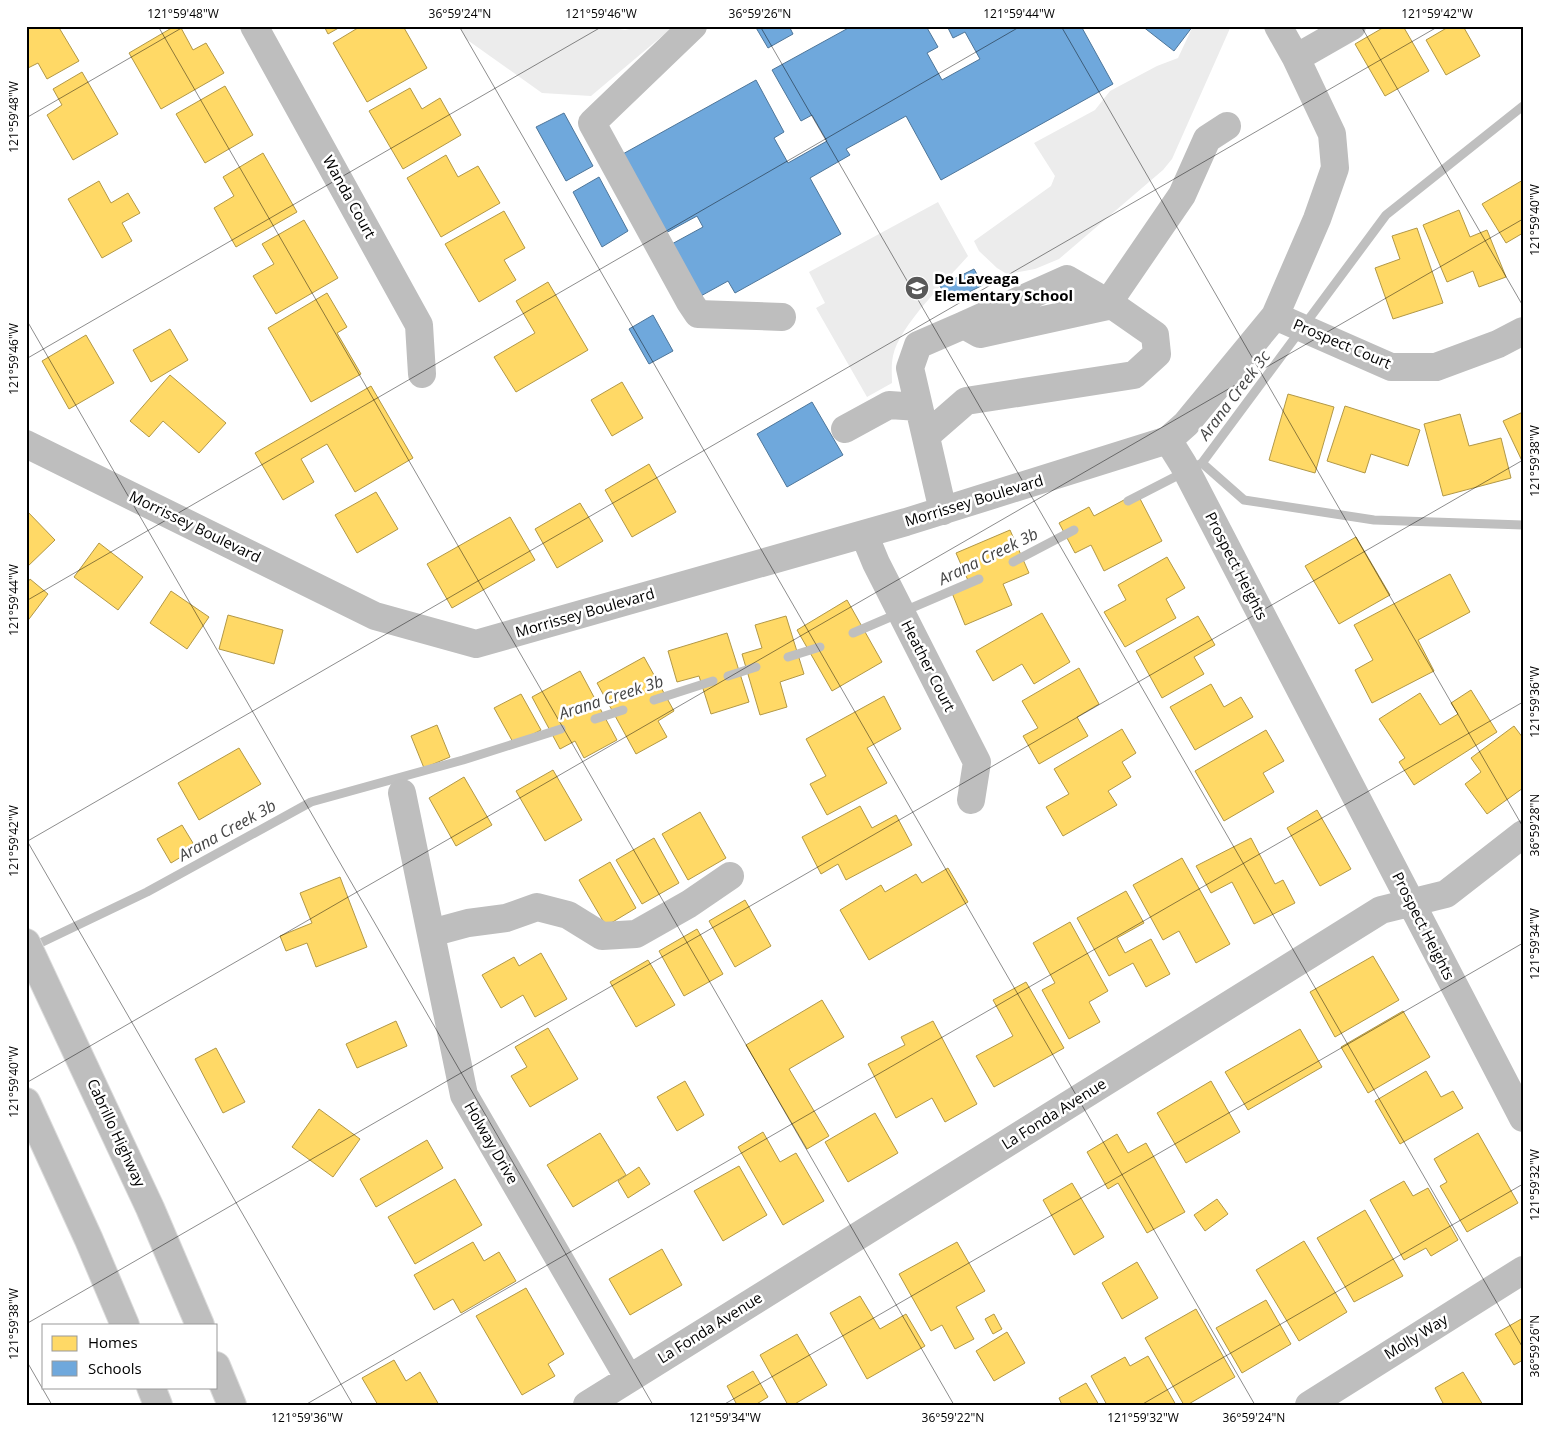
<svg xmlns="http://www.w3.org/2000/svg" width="1549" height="1431" viewBox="0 0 1549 1431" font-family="'Open Sans',sans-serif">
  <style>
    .green { fill: #ececec }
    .homes { fill: #ffd966; stroke: #b29847 }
    .schools { fill: #6fa8dc; stroke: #4e769a }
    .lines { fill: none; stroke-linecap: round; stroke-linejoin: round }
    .stream { stroke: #bfbfbf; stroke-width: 9 }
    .highway-casing { stroke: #dbdbdb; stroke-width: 30 }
    .minor { stroke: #bebebe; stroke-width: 28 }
    .highway { stroke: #bebebe; stroke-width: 28 }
    .ticks { fill: none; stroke: #000; stroke-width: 1; stroke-opacity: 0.45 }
    .labels { text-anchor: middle; stroke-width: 5; stroke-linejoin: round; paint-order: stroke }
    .street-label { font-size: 15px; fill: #000; stroke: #fff }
    .poi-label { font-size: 15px; font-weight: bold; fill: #000; stroke: #fff; text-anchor: start }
    .water-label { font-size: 16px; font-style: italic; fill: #444; stroke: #fff }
    .neatline { fill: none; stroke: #000; stroke-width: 2 }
    .ticks-label { font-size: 12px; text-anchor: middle; fill: #000 }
  </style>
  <rect width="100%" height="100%" fill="#fff"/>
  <path class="green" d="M 459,26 L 596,26 L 625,30 L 643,26 L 674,26 L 591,96 L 542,93 L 466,39 Z
    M 1193,26 L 1231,26 L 1172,159 L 1163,170 L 1059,259 L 1035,269 L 1007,274 L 997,268 L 979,251 L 974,241 L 1051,186 L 1055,176 L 1034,143 L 1095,110 L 1110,91 L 1157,66 L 1178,58 Z
    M 938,202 L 968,256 C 947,280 899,326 893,356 C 891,365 892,375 892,383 L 867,397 L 816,308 L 825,303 L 809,272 Z"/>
  <path class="homes" d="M 26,26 L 58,26 L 79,61 L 47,79 L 38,63 L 26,69 Z
    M 175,26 L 180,26 L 193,50 L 206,43 L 224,73 L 161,109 L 129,53 Z
    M 324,26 L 342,26 L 328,34 Z
    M 361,26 L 403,26 L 427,68 L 367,102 L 333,43 Z
    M 1386,26 L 1403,26 L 1429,71 L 1385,96 L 1355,44 Z
    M 1450,26 L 1463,26 L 1480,56 L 1446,75 L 1426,40 Z
    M 82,72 L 118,134 L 73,160 L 47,115 L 62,105 L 53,89 Z
    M 225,86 L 253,135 L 205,163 L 176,114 Z
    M 410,88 L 422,109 L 440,98 L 461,135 L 403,169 L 369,111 Z
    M 263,153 L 297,212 L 236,247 L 214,208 L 234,196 L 223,177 Z
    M 446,155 L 458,177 L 478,166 L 500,203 L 441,237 L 407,178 Z
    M 1523,180 L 1523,233 L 1506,243 L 1482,204 Z
    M 99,181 L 111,203 L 128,193 L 140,213 L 122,223 L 132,241 L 102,258 L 68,199 Z
    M 1459,210 L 1470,237 L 1487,230 L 1506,277 L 1479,287 L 1473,271 L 1447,282 L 1423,225 Z
    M 504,211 L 525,248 L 504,260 L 516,280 L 479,302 L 445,244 Z
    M 304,220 L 338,278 L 276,314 L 253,276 L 274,264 L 262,244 Z
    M 1417,228 L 1443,303 L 1393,319 L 1375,268 L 1400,259 L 1392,236 Z
    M 548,282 L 588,350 L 516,392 L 494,357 L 535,333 L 516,301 Z
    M 327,293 L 347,327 L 337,333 L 361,374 L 311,402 L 268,328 Z
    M 170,329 L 188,360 L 151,382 L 133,350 Z
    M 86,335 L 114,383 L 69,409 L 42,361 Z
    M 170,375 L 226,423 L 199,453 L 163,421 L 149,437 L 130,421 Z
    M 622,382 L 643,418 L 612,436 L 591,400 Z
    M 371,386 L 413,458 L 355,492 L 327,444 L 301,459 L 314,482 L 283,500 L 255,453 Z
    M 1288,394 L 1334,407 L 1315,473 L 1269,460 Z
    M 1345,406 L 1420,430 L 1408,466 L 1371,454 L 1365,473 L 1327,461 Z
    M 1523,412 L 1523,463 L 1503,421 Z
    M 1460,414 L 1469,446 L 1501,438 L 1511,478 L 1443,496 L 1424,424 Z
    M 649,464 L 676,512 L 632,537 L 605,490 Z
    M 376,492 L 398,529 L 357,553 L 335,515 Z
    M 1137,493 L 1162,541 L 1104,571 L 1091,545 L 1075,553 L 1059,523 L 1089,507 L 1094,516 Z
    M 580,503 L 603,541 L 557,568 L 535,529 Z
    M 26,510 L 55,540 L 26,568 Z
    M 510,517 L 535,560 L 452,608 L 427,564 Z
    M 1010,530 L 1029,573 L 1003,584 L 1012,605 L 965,625 L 952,593 L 970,585 L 956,553 Z
    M 1356,537 L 1390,595 L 1339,624 L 1305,566 Z
    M 99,543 L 143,577 L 118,610 L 74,577 Z
    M 1167,557 L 1185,588 L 1166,599 L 1176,618 L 1125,647 L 1104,612 L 1126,600 L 1118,585 Z
    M 1450,574 L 1470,612 L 1418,640 L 1434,671 L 1372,703 L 1355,670 L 1373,660 L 1354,625 Z
    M 30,579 L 48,594 L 26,623 L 26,585 Z
    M 171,591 L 209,617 L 187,649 L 150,623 Z
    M 847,600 L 882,662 L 832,691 L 797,630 Z
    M 1042,613 L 1070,662 L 1034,684 L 1022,664 L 993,681 L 976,651 Z
    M 228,615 L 283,630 L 274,664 L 219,649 Z
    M 786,616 L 804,674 L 780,682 L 787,707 L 760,715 L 742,654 L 762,648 L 755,625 Z
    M 1198,616 L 1215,645 L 1194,657 L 1204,674 L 1162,698 L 1136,651 Z
    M 727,633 L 749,702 L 711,714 L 699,676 L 677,682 L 668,651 Z
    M 644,657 L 674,711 L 658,721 L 667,737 L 636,754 L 597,683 Z
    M 1079,668 L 1099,704 L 1077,717 L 1088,736 L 1039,764 L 1023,736 L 1038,728 L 1022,701 Z
    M 580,671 L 617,740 L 584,758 L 575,741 L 560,749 L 532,697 Z
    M 1211,684 L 1224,707 L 1241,697 L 1253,717 L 1195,750 L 1170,707 Z
    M 1471,690 L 1497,732 L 1414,785 L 1399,762 L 1405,758 L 1379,719 L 1420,693 L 1440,725 L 1458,714 L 1451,703 Z
    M 521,694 L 541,730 L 514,744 L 494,708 Z
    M 884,696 L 901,729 L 867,748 L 887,783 L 827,815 L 810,784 L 826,776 L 806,739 Z
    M 437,725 L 450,757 L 424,768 L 411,736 Z
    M 1514,726 L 1523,738 L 1523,788 L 1487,814 L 1465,784 L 1481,772 L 1471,758 Z
    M 1122,729 L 1136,753 L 1122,762 L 1131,777 L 1108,791 L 1117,805 L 1063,836 L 1046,807 L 1069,794 L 1054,769 Z
    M 1266,730 L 1284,761 L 1263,773 L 1274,792 L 1224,821 L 1195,771 Z
    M 239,748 L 261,784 L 199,820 L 178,783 Z
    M 553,770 L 582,820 L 545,841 L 516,791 Z
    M 464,777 L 492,825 L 456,846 L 429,798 Z
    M 860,806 L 872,828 L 896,815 L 912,845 L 846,880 L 838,864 L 821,874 L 802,837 Z
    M 1317,810 L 1351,869 L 1320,886 L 1287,828 Z
    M 700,812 L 726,858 L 688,880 L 662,834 Z
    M 182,825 L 196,848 L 171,863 L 157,839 Z
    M 654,838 L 679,883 L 642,904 L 616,860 Z
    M 1251,838 L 1275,884 L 1283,880 L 1295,903 L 1254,924 L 1232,882 L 1211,893 L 1196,866 Z
    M 1182,858 L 1230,944 L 1196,963 L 1179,931 L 1163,940 L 1133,885 Z
    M 610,862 L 636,908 L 606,926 L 579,880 Z
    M 948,868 L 968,902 L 869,960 L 840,910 L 881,885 L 885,892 L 916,874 L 922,883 Z
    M 340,877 L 367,947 L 316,967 L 307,943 L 286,951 L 280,936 L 312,923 L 300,893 Z
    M 1126,891 L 1144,923 L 1117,938 L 1125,953 L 1151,939 L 1170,974 L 1146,987 L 1133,963 L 1109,976 L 1077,918 Z
    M 745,900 L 771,946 L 735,967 L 709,921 Z
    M 1070,922 L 1108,991 L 1089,1002 L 1100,1022 L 1069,1039 L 1042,990 L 1055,983 L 1033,943 Z
    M 697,929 L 723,974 L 684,996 L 659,951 Z
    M 541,953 L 567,999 L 535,1017 L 523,995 L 501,1008 L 482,975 L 514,957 L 519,966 Z
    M 1373,956 L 1399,1000 L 1335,1037 L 1310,992 Z
    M 648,960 L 675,1005 L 636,1027 L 610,982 Z
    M 1026,982 L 1064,1048 L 994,1087 L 976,1056 L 1013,1036 L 993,1000 Z
    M 822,1000 L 844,1037 L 789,1069 L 829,1136 L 807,1149 L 746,1045 Z
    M 1403,1011 L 1430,1057 L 1368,1093 L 1341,1047 Z
    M 396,1021 L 407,1046 L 357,1068 L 346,1044 Z
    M 933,1021 L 977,1104 L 945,1122 L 932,1098 L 896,1118 L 868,1064 L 905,1045 L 901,1037 Z
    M 548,1028 L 578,1079 L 530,1107 L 511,1076 L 527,1067 L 515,1047 Z
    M 1300,1029 L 1322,1067 L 1248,1110 L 1225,1072 Z
    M 216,1048 L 245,1102 L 223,1113 L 195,1059 Z
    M 1426,1071 L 1441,1097 L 1453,1091 L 1463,1108 L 1400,1144 L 1375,1101 Z
    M 685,1081 L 704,1115 L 677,1131 L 657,1097 Z
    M 1211,1081 L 1240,1132 L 1186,1163 L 1157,1113 Z
    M 319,1109 L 360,1139 L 333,1177 L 292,1147 Z
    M 875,1113 L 898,1153 L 848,1182 L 825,1142 Z
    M 763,1132 L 780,1162 L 796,1153 L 824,1201 L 783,1225 L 738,1147 Z
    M 600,1133 L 626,1175 L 573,1207 L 547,1165 Z
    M 1478,1133 L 1518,1203 L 1467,1232 L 1440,1186 L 1447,1182 L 1434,1159 Z
    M 1117,1134 L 1128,1153 L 1146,1143 L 1185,1212 L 1147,1233 L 1118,1183 L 1108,1189 L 1087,1152 Z
    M 427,1140 L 443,1168 L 376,1207 L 360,1179 Z
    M 739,1166 L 767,1215 L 723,1241 L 694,1191 Z
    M 639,1167 L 650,1184 L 628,1198 L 618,1181 Z
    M 455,1179 L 482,1225 L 415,1264 L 388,1217 Z
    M 1404,1181 L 1413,1196 L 1428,1188 L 1458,1240 L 1431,1256 L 1426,1248 L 1404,1260 L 1370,1200 Z
    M 1072,1183 L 1104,1237 L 1074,1255 L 1043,1200 Z
    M 1217,1199 L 1228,1214 L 1205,1231 L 1194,1215 Z
    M 1365,1210 L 1403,1276 L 1354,1302 L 1317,1238 Z
    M 1304,1241 L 1347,1312 L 1299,1341 L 1256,1270 Z
    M 473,1242 L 484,1261 L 499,1252 L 516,1281 L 461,1313 L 453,1299 L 434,1310 L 414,1275 Z
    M 957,1242 L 985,1291 L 956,1307 L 974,1339 L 955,1349 L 942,1325 L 931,1331 L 899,1274 Z
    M 662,1249 L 682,1285 L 630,1315 L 609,1279 Z
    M 1137,1262 L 1158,1298 L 1122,1319 L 1102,1283 Z
    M 526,1288 L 564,1354 L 548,1364 L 555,1376 L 522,1395 L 476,1316 Z
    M 860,1296 L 880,1329 L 906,1314 L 925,1346 L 867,1379 L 830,1313 Z
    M 1266,1300 L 1291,1344 L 1242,1373 L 1216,1328 Z
    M 1196,1309 L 1235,1377 L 1187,1405 L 1184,1405 L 1145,1338 Z
    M 994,1314 L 1002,1329 L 993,1334 L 985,1319 Z
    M 1523,1318 L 1523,1360 L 1514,1365 L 1495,1334 Z
    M 1007,1332 L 1025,1363 L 994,1381 L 976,1351 Z
    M 797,1334 L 827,1385 L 793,1405 L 788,1405 L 760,1355 Z
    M 1148,1356 L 1176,1405 L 1107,1405 L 1091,1376 L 1125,1357 L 1130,1366 Z
    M 394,1360 L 406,1381 L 420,1372 L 439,1405 L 378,1405 L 362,1378 Z
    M 753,1371 L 768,1397 L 755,1405 L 737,1405 L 727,1386 Z
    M 1463,1372 L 1483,1405 L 1440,1405 L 1443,1403 L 1435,1388 Z
    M 1086,1383 L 1099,1405 L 1062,1405 L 1059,1398 Z"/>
  <path class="schools" d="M 755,26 L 789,26 L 793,34 L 768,48 Z
    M 852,26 L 926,26 L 938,47 L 927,53 L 942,80 L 980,59 L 965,32 L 953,38 L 947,26 L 1081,26 L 1113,84 L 941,180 L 906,116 L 846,149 L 850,155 L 810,178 L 841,234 L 735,293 L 728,281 L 699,297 L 670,245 L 703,227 L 697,216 L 664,234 L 621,155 L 756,80 L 784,132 L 774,138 L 788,163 L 827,141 L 812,115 L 801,121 L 772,70 Z
    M 1142,26 L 1193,26 L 1174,51 Z
    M 564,113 L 593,166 L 566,181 L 536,127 Z
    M 599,177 L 628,231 L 602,247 L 573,192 Z
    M 974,269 L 983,285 L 949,302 L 940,286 Z
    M 653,315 L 673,351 L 649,364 L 629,329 Z
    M 812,402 L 843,455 L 787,487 L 757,434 Z"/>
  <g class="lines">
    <path class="stream" d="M 1202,463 L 1244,500 L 1374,520 L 1523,525
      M 1128,501 L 1202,463 L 1386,215 L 1523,106
      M 1013,562 L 1074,530
      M 853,633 L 979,579
      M 788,657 L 820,647
      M 728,676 L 756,667
      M 654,700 L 713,681
      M 595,719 L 623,710
      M 32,947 L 147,892 L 311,802 L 463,760 L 561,729"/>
    <g class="highway-casing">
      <path id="highway" d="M 26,943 L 150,1208 L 200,1325
        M 26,1102 L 89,1240 L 125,1325
        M 216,1366 L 232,1405
        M 151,1387 L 158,1405"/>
    </g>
    <path class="minor" d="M 254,26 L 419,325 L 422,374
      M 693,26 L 592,123 L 690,302 L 698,314 L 782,317
      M 1296,58 L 1352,26
      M 1108,303 L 1182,195 L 1207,139 L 1227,126
      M 1275,316 L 1391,367 L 1436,367 L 1498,344 L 1523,331
      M 964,325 L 1067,279 L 1112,305
      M 845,429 L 889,405 L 919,407
      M 927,435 L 966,401 L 1134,375 L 1157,354 L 1155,335 L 1112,305 L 980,334 L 964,325 L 918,345 L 910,368 L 943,511
      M 1168,440 L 1183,464 L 1523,1118
      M 26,444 L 375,616 L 476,644 L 906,522 L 1168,440 L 1186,424 L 1275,316 L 1317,219 L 1335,168 L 1332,134 L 1296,58 L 1278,26
      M 864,534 L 876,563 L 977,762 L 971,800
      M 402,793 L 464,1095 L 629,1379
      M 431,933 L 468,923 L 506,918 L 537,907 L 568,915 L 602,936 L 636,934 L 689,904 L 730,876
      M 587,1405 L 1381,910 L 1446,894 L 1523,834
      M 1309,1405 L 1523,1270"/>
    <use href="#highway" class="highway"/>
  </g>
  <path class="ticks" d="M 158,26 L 954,1405M 459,26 L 1255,1405M 760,26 L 1523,1348M 1061,26 L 1523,827M 1361,26 L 1523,306M 26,118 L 185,26M 26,319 L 653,1405M 26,359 L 603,26M 26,601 L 1021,26M 26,839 L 353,1405M 26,842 L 1439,26M 26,1083 L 1523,219M 26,1324 L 1523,460M 26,1360 L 52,1405M 305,1405 L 1523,702M 723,1405 L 1523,943M 1141,1405 L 1523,1184"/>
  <defs>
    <g id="school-disc" transform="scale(1.25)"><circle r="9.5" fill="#595959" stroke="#fff"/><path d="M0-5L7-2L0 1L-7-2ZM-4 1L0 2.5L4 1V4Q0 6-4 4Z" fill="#fff"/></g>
  </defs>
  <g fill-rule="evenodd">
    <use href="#school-disc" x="917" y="288"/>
  </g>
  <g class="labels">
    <g class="street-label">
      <text transform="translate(349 197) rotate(61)" y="5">Wanda Court</text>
      <text transform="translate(1342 344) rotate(23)" y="5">Prospect Court</text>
      <text transform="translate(974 501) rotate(-17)" y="5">Morrissey Boulevard</text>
      <text transform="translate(195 527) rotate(26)" y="5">Morrissey Boulevard</text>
      <text transform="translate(1236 566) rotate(63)" y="5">Prospect Heights</text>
      <text transform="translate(585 613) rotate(-16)" y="5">Morrissey Boulevard</text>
      <text transform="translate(928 666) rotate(63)" y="5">Heather Court</text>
      <text transform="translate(1423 926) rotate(63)" y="5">Prospect Heights</text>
      <text transform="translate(1054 1114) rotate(-32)" y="5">La Fonda Avenue</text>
      <text transform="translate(116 1133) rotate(65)" y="5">Cabrillo Highway</text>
      <text transform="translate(491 1143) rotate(60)" y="5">Holway Drive</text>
      <text transform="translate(710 1328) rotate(-32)" y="5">La Fonda Avenue</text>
      <text transform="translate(1416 1337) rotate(-32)" y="5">Molly Way</text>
    </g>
    <g class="poi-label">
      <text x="934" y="284">De Laveaga<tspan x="934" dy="17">Elementary School</tspan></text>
    </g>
    <g class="water-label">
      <text transform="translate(1234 395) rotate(-53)" y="6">Arana Creek 3c</text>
      <text transform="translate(988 556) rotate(-26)" y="6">Arana Creek 3b</text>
      <text transform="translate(611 697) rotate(-18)" y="6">Arana Creek 3b</text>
      <text transform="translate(227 830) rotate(-29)" y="6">Arana Creek 3b</text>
    </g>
  </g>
  <rect width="1549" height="1431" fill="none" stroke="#ffffff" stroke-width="55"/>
  <rect x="42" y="1324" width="175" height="65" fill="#ffffff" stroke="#999999"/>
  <rect x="52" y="1336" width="25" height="15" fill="#ffd966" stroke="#999999"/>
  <text x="88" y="1348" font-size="15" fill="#000000">Homes</text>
  <rect x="52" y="1361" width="25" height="15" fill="#6fa8dc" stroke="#999999"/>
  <text x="88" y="1374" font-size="15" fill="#000000">Schools</text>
  <rect x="28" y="28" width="1494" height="1376" class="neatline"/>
  <g class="ticks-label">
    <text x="183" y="18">121°59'48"W</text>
    <text x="460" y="18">36°59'24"N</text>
    <text x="601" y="18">121°59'46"W</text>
    <text x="760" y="18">36°59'26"N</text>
    <text x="1019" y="18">121°59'44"W</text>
    <text x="1437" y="18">121°59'42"W</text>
    <text transform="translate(14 117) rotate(-90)" y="4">121°59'48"W</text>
    <text transform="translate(1535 220) rotate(-90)" y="4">121°59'40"W</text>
    <text transform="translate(14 359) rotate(-90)" y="4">121°59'46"W</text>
    <text transform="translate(1535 461) rotate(-90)" y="4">121°59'38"W</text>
    <text transform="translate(14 600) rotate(-90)" y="4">121°59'44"W</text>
    <text transform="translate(1535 702) rotate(-90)" y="4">121°59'36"W</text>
    <text transform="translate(1535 825) rotate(-90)" y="4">36°59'28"N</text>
    <text transform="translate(14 841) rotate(-90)" y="4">121°59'42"W</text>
    <text transform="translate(1535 944) rotate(-90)" y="4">121°59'34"W</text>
    <text transform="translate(14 1082) rotate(-90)" y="4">121°59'40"W</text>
    <text transform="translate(1535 1185) rotate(-90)" y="4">121°59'32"W</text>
    <text transform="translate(14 1324) rotate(-90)" y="4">121°59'38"W</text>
    <text transform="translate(1535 1346) rotate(-90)" y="4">36°59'26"N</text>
    <text x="307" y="1422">121°59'36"W</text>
    <text x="725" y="1422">121°59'34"W</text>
    <text x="953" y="1422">36°59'22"N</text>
    <text x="1143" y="1422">121°59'32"W</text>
    <text x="1254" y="1422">36°59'24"N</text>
  </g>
</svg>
